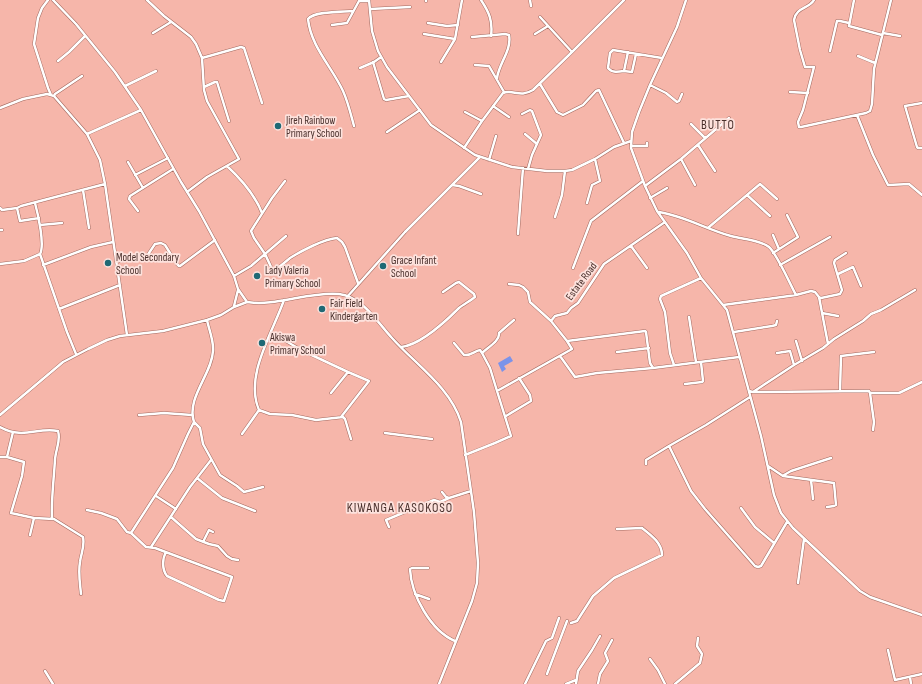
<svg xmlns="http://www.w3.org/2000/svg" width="922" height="684" viewBox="0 0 922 684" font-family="'Sofia Sans Condensed',sans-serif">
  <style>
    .water { fill: #7b93ea }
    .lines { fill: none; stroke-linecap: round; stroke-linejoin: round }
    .minor-casing { stroke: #a3695f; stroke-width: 3.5 }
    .minor { stroke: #fff; stroke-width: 2.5 }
    .poi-dot { fill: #206975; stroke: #fde2dd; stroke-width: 1.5 }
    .labels { text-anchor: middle; stroke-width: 3.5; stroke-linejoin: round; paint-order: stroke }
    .poi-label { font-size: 11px; fill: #492f2b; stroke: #fde2dd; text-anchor: start }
    .street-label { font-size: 11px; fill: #492f2b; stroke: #fde2dd }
    .quarter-label { font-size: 13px; letter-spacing: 1px; fill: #492f2b; stroke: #fde2dd }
  </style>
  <rect width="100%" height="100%" fill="#f6b6aa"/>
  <path class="water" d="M 510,356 L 513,361 L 504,366 L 506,369 L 502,372 L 498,363 Z"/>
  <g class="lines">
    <g class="minor-casing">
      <path id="minor" d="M 48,0 L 42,8 L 38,18 L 34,44 L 48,88 L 51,95
        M 53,0 L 76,24 L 115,72 L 141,110 L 181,182 L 199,211 L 234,276 L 238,289 L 247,302 C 275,307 310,291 339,294 C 363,297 377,322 392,338 C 416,365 450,387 461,422 L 474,512 L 478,563 L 477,583 L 472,601 L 439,684
        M 147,0 L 164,16 L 191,37 L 196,44 L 202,58 L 204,90 L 207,101 L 239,159 L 207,177 L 187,192
        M 369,0 L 372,31 L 378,51 L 387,67 L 431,125 L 475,155 L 512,167 L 547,171 L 565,171 L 572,170 L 595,159 L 614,147 L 631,141
        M 426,0 L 426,1
        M 481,0 C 489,12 493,21 491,36
        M 530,0 L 531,6
        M 686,0 L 677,27 L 650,85 L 639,112 L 632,132 L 631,148 L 645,186 L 657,211 L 687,253 L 701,278 L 727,310 L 761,436 L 774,495 L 781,513 L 793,528 L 860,591 L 870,597 L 922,615
        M 814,0 C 809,9 796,7 794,20 L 800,50 L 805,67 L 814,67 L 803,110 L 798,122 L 799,127 L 801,127 L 866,113 L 870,111 L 872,104 L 874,69 L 891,0
        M 854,0 L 849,26 L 882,35
        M 370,9 L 410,7
        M 353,11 C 343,12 314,11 308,19 C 311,47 332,67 343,91 C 348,102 351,115 354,126
        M 428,23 L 447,26 L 458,25
        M 332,25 L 347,23 L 359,1 L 369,1
        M 153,33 L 171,22
        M 883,33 L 900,36
        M 424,34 L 455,39
        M 535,34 L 548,26
        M 472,37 L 505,34 L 509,35 C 512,50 499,63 497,78
        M 830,51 L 837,21 L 840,21 L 849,23
        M 572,52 L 624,0
        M 628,52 L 624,71 L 632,72 L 636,54
        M 858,56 L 875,63
        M 202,58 L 241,47 L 244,48 L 262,103
        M 58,61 L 69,52 L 85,36
        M 373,62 L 384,99 L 386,100 L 409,96
        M 441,62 L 455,39 L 462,0
        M 475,65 L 489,66 L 504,92
        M 360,68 L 374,62 L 381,57
        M 624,71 C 618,72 612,73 608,68 L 610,53 L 613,50 L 662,58
        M 540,84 L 557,112 L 563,115 L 583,105 L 596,91 L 599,90 L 624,143
        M 650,85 L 666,93 L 677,102 L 679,101 L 682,94
        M 125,86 L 156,71
        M 204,87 L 215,82 L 217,82 L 229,121
        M 790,92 L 808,93
        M 54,96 L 55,94 L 82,76
        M 922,103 L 905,106 L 917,147 L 918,148 L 922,148
        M 493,106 L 509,117
        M 0,108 L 23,99 L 47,94 L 54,96 L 87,134 L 141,110
        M 465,112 L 482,121
        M 522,114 L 530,110 L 532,111 L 541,135 L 532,155 L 528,169
        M 857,115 L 873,155 L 888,185 L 909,184 L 922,195
        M 691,124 L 705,138
        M 387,132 L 420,110
        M 87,134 L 100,160 L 105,184 L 127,335
        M 525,134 L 537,144
        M 698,145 L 715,171
        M 631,146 L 647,146 L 647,143
        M 464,148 L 482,121 L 503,93 C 513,89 520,98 533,90 L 572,52 L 540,17
        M 681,159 L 695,185
        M 489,160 L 496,136
        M 128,162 L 143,188
        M 227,166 C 241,179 255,195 262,213
        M 135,175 L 168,158
        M 285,181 L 272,198 L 251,231 L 254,238 L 265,254 L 272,269 L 275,270 C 281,266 285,262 290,258 C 301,251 324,239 337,238 L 342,242 L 345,247 L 358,283
        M 452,185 L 459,186 L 481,194
        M 645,186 L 681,159 L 729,118
        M 83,190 L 89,228
        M 747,195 L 760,184 L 777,199
        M 650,198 L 667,188
        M 35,203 C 38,214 45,245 40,254
        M 587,203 L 592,185 L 600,181 L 595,159
        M 0,208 L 2,210 L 17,208 L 21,206 L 105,184
        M 17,208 L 20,221 L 39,218
        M 138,211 L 129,199 L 130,196 L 173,169
        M 659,212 C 684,216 706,229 731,236 C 741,239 761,240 769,247 C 777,254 790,284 796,295
        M 555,217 L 562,195 L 565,171
        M 40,225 L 62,223
        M 709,227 L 747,195 L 770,216
        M 0,230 L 2,230
        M 518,234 L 523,168
        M 773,235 L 779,249
        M 631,246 L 647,268
        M 773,253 L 798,237 L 787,215
        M 117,261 L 144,258 L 147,256 L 155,244 L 161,243 L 165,245 L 177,264 L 179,266 L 180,266 L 215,240
        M 0,264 L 24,261 L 40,254 L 67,332 L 76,354
        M 43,265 L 91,247 L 113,242
        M 780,265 L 830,237
        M 573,268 L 591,221 L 643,181
        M 838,274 L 853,267 L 861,286
        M 234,276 L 251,266 L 286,236
        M 509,284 L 519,285 L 523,287 L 528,292 L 530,302 L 551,321 L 567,341
        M 347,297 L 405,232 L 480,157
        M 819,297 L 828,344
        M 284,300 C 273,332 244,376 259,410 L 270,414 L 292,415 L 316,420 L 343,417 L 345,419 L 351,439
        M 723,305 L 796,295 L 811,291 L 815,292 L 819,297 L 821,298 L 840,294 L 842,290 L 834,263 L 835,260 L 846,253
        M 234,306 L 238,290
        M 59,309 L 120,285
        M 822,313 L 838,316
        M 689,317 L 696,362
        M 551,321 L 555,316 L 567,313 L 571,308 L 578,303 L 604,264 L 665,222
        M 734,332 L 772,326 L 776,325 L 777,321
        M 272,333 L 303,351 L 348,372 L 331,393
        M 796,341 L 802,361
        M 454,343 L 464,355 C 471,356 474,351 480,350 L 482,353
        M 401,347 C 421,345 446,321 459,308 C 464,304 470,301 475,297 L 474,294 L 459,282 L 456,283 L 443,292
        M 617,352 L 649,348
        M 777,353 L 790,351 L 794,365
        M 560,356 L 575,377 L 597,373 L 653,368 L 739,357
        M 674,365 L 670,353 L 665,312 L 660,299 L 661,296 L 701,278
        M 685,384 L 702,382 L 703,381 L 701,362
        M 497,391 L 490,368 L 482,353 C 488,347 500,341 499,333 L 514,320
        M 749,391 L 753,392 L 794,365 L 823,348 L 834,339 L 863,321 L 871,314 L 881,310 L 915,290
        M 840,391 L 841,356 L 874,352
        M 753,392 L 869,391 L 870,393 L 874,422 L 873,430
        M 870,393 L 899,393 L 922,382
        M 0,415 L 63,362 L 88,349 L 107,340 L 120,336 L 163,331 L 207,320 L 221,315 L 234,307 L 247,302
        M 139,415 L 164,413 L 192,415
        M 506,416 L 531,401 L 530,395 L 519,378
        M 341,417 L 369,381 L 348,372
        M 194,422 L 200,428 L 203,444 L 220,475 L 237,486 L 244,492 L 263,487
        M 0,427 C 24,440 36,427 58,431 C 61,441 56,448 55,459 C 54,479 51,499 52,519
        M 385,433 L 432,439
        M 242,434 L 259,410
        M 669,446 L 691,491 L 705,509 L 755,566 L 758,567 L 761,566 L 787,522
        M 465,455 L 495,443 L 511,436 L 497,391 L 572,349 L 567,341 L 645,331 L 646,332 L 650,363 L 653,368
        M 0,457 L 7,457 L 24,462 L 22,476 L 11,513 L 34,518 L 54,519 L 83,537 C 85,547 81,553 80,562 C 78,573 80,583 81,594
        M 7,457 L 13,432
        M 646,464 L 646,460 L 669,446 L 706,425 L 750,397
        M 768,466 L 783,476 L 834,483 L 836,505 L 834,506 L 827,507
        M 784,475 L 791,471 L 831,458
        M 197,478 L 222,498 L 255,511
        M 811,480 L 813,499
        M 442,492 L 446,497 L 449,498 L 471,491
        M 156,496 L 176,509
        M 741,508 L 755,527 L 774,543
        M 87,510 L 101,513 L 117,519 L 127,532 L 131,533 L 146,547 L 155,548 L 232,577 L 224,601 L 219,600 L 167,576 C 162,570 162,559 166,552
        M 171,517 L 196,539 L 209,544 L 218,546 L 227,556 L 232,559 L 238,560
        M 389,527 L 386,520 L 434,500 L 440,502 L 449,498
        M 131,533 L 173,468 L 188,434 L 194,422 C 186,398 212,374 213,351 C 214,341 209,330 207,320
        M 30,535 L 34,518
        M 203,542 L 209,530 L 213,532
        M 151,547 L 190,487 L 211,460
        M 428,568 L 412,568 L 410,569 C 411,595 431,631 455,641
        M 798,583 L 804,539
        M 415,594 L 429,599
        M 571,623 L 577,621 L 593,596 L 614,578 L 662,555 C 662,543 651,535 642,528 L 617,529
        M 888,650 L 895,680 L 922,674
        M 650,659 L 658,670 L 665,684
        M 45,671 L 53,684
        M 547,674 L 567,621
        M 910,677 L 911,684
        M 525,684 L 546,641 L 552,638 L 559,618
        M 566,684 L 576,680
        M 576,684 L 578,671 L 592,650 L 600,636
        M 598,684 L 600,674 L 608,661 L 605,653 L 612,640
        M 675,684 L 700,663 L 702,654 L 697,646 L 698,638"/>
    </g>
    <use href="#minor" class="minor"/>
  </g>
  <g class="poi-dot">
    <circle cx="278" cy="126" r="4"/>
    <circle cx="108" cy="263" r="4"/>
    <circle cx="383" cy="266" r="4"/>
    <circle cx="257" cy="276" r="4"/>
    <circle cx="322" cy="309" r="4"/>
    <circle cx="262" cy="343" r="4"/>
  </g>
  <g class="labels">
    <g class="poi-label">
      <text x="286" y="124">Jireh Rainbow<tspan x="286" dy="13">Primary School</tspan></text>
      <text x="116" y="261">Model Secondary<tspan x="116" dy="13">School</tspan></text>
      <text x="391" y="264">Grace Infant<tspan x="391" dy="13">School</tspan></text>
      <text x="265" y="274">Lady Valeria<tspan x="265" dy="13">Primary School</tspan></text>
      <text x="330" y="307">Fair Field<tspan x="330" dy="13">Kindergarten</tspan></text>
      <text x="270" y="341">Akiswa<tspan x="270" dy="13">Primary School</tspan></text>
    </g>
    <g class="street-label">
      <text transform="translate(581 281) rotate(-53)" y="4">Estate Road</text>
    </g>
    <g class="quarter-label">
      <text x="718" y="129">BUTTO</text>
      <text x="400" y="512">KIWANGA KASOKOSO</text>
    </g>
  </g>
</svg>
